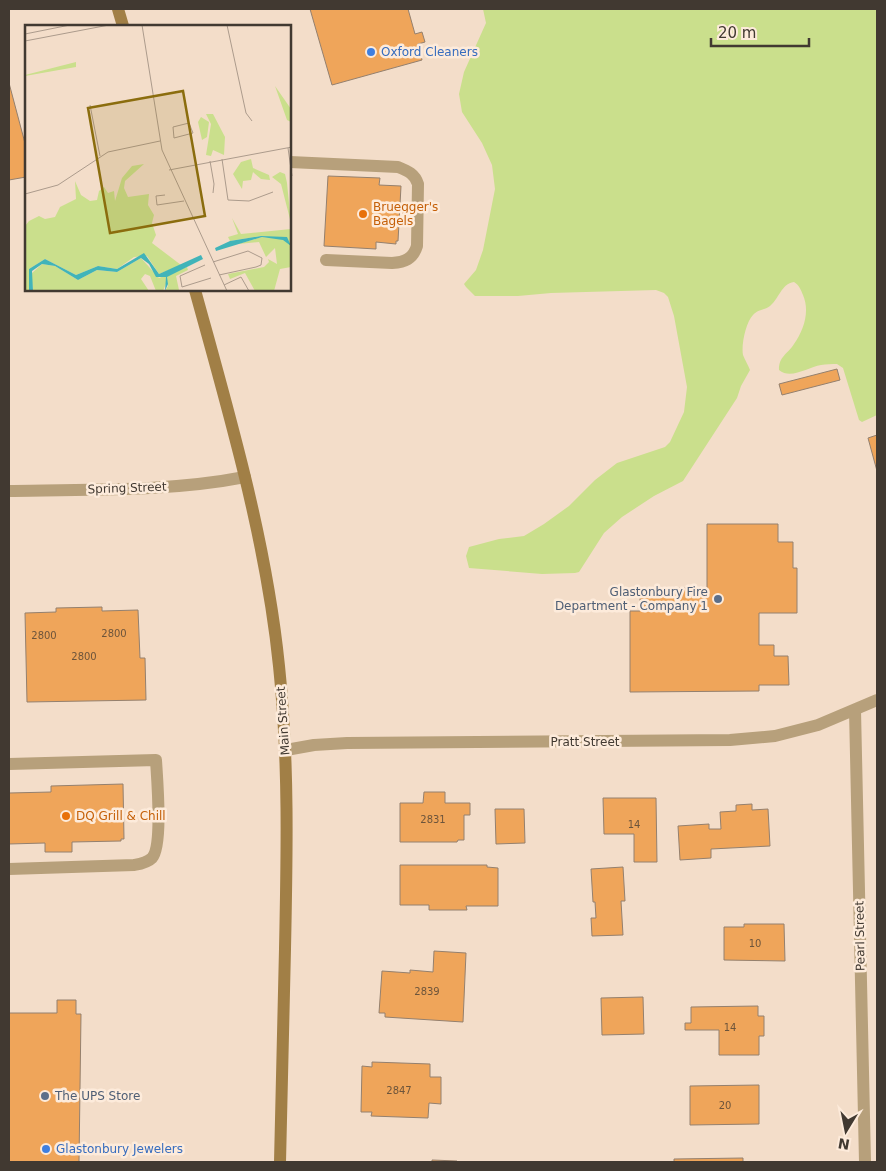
<svg xmlns="http://www.w3.org/2000/svg" width="886" height="1171" viewBox="0 0 886 1171" font-family="'DejaVu Sans',sans-serif">
  <style>
    .green { fill: #cadf8c }
    .building { fill: #efa55a; stroke: #94806e }
    .lines { fill: none; stroke-linecap: round; stroke-linejoin: round }
    .lane { stroke: #b7a07b; stroke-width: 12 }
    .street { stroke: #b7a07b; stroke-width: 12 }
    .secondary { stroke: #a17f46; stroke-width: 12 }
    .shop-dot { fill: #3f7fe0; stroke: #fdebdb; stroke-width: 2 }
    .food-dot { fill: #e8710a; stroke: #fdebdb; stroke-width: 2 }
    .service-dot { fill: #5c6f8a; stroke: #fdebdb; stroke-width: 2 }
    .labels { text-anchor: middle; stroke-width: 5; stroke-linejoin: round; paint-order: stroke }
    .number-label { font-size: 10px; fill: #6c543b }
    .shop-label { font-size: 12px; fill: #366cbe; stroke: #fdebdb; text-anchor: start }
    .food-label { font-size: 12px; fill: #c56008; stroke: #fdebdb; text-anchor: start }
    .street-label { font-size: 12px; fill: #413931; stroke: #fdebdb }
    .service-label { font-size: 12px; fill: #4e5e75; stroke: #fdebdb; text-anchor: end }
    .inset-road { fill: none; stroke: #ac9b8c; stroke-width: 1 }
    .view { fill: #8b6d0e; fill-opacity: 0.15; stroke: #8b6d0e; stroke-width: 2.5 }
    .inset-edge { fill: none; stroke: #413931; stroke-width: 2.5 }
  </style>
  <rect width="100%" height="100%" fill="#f3ddc9"/>
  <path class="green" d="M 483,9 L 877,9 L 877,415 L 862,422 L 859,420 L 843,368 L 837,364 C 832,364 826,364 821,365 C 808,367 791,380 779,370 C 779,356 787,355 794,344 C 804,330 810,311 803,295 C 801,290 799,285 794,282 C 781,284 779,299 770,306 C 765,310 758,309 753,315 C 746,322 741,345 743,355 C 745,360 748,365 750,370 L 741,386 L 737,398 L 683,481 L 654,496 L 622,517 L 604,533 L 579,572 L 575,573 L 542,574 L 469,568 L 466,556 L 469,547 L 499,539 L 524,536 L 544,524 L 569,506 L 595,480 L 617,463 L 665,447 L 670,442 L 684,412 L 687,387 L 674,316 L 668,297 L 664,293 L 656,290 L 551,293 L 518,296 L 475,296 L 466,287 L 464,284 L 476,270 L 483,250 L 495,189 L 492,165 L 482,143 L 462,112 L 459,94 L 464,72 L 486,23 Z"/>
  <path class="building" d="M 310,9 L 408,9 L 415,34 L 422,32 L 425,42 L 418,44 L 422,60 L 332,85 Z
    M 9,83 L 26,147 L 26,177 L 9,180 Z
    M 328,176 L 380,178 L 379,185 L 401,186 L 398,241 L 396,241 L 396,244 L 376,242 L 376,249 L 324,246 Z
    M 837,369 L 840,380 L 782,395 L 779,384 Z
    M 877,435 L 877,471 L 868,438 Z
    M 707,524 L 778,524 L 778,542 L 793,542 L 793,568 L 797,568 L 797,613 L 759,613 L 759,645 L 774,645 L 774,656 L 788,656 L 789,685 L 759,685 L 759,691 L 630,692 L 630,611 L 640,611 L 640,588 L 707,588 Z
    M 102,607 L 102,611 L 138,610 L 140,658 L 145,658 L 146,700 L 27,702 L 25,613 L 56,612 L 56,608 Z
    M 123,784 L 124,839 L 121,839 L 121,841 L 72,842 L 72,852 L 45,852 L 45,843 L 9,844 L 9,793 L 51,792 L 51,786 Z
    M 424,792 L 445,792 L 445,803 L 470,803 L 470,815 L 464,815 L 464,840 L 458,840 L 457,842 L 400,842 L 400,803 L 423,803 Z
    M 603,798 L 656,798 L 657,862 L 634,862 L 634,834 L 604,834 Z
    M 752,804 L 752,810 L 768,809 L 770,846 L 711,849 L 711,858 L 680,860 L 678,826 L 709,824 L 709,829 L 721,829 L 720,812 L 736,811 L 736,805 Z
    M 495,809 L 524,809 L 525,843 L 496,844 Z
    M 400,865 L 487,865 L 487,867 L 498,868 L 498,906 L 466,906 L 467,910 L 429,910 L 429,905 L 400,905 Z
    M 623,867 L 625,901 L 621,901 L 623,935 L 592,936 L 591,918 L 596,918 L 595,902 L 593,902 L 591,869 Z
    M 744,924 L 784,924 L 785,961 L 724,960 L 724,927 L 744,927 Z
    M 434,951 L 466,953 L 463,1022 L 385,1017 L 385,1013 L 379,1013 L 382,971 L 410,973 L 410,970 L 433,972 Z
    M 643,997 L 644,1034 L 602,1035 L 601,998 Z
    M 57,1000 L 76,1000 L 76,1014 L 81,1014 L 79,1162 L 9,1162 L 9,1013 L 57,1013 Z
    M 758,1006 L 758,1016 L 764,1016 L 764,1036 L 759,1036 L 759,1055 L 719,1055 L 719,1030 L 685,1030 L 685,1023 L 691,1023 L 691,1007 Z
    M 372,1062 L 430,1064 L 430,1077 L 441,1077 L 441,1104 L 429,1103 L 428,1118 L 371,1116 L 372,1112 L 361,1112 L 362,1066 L 372,1067 Z
    M 759,1085 L 759,1124 L 690,1125 L 690,1086 Z
    M 743,1158 L 743,1162 L 674,1162 L 674,1159 Z
    M 432,1160 L 457,1161 L 457,1162 L 432,1162 Z"/>
  <g class="lines">
    <path class="lane" d="M 290,162 L 398,167 C 408,171 415,174 418,184 L 417,246 C 413,259 405,262 392,263 L 326,260
      M 9,764 L 156,760 C 157,778 163,846 152,858 C 147,863 140,864 134,865 L 9,869"/>
    <path class="street" d="M 9,491 C 87,489 168,492 245,477
      M 855,710 L 865,1162
      M 286,750 L 314,745 L 347,743 L 730,740 L 775,736 L 818,725 L 877,700"/>
    <path class="secondary" d="M 118,9 L 123,26
      M 195,290 C 229,414 266,538 279,666 C 289,761 287,855 285,949 C 283,1020 282,1091 280,1162"/>
  </g>
  <g class="shop-dot">
    <circle cx="371" cy="52" r="5"/>
    <circle cx="46" cy="1149" r="5"/>
  </g>
  <g class="food-dot">
    <circle cx="363" cy="214" r="5"/>
    <circle cx="66" cy="816" r="5"/>
  </g>
  <g class="service-dot">
    <circle cx="718" cy="599" r="5"/>
    <circle cx="45" cy="1096" r="5"/>
  </g>
  <g class="labels">
    <g class="number-label">
      <text x="114" y="637">2800</text>
      <text x="44" y="639">2800</text>
      <text x="84" y="660">2800</text>
      <text x="433" y="823">2831</text>
      <text x="634" y="828">14</text>
      <text x="755" y="947">10</text>
      <text x="427" y="995">2839</text>
      <text x="730" y="1031">14</text>
      <text x="399" y="1094">2847</text>
      <text x="725" y="1109">20</text>
    </g>
    <g class="shop-label">
      <text x="381" y="56">Oxford Cleaners</text>
      <text x="56" y="1153">Glastonbury Jewelers</text>
    </g>
    <g class="food-label">
      <text x="373" y="211">Bruegger's<tspan x="373" dy="14">Bagels</tspan></text>
      <text x="76" y="820">DQ Grill &amp; Chill</text>
    </g>
    <g class="street-label">
      <text transform="translate(127 488) rotate(-2)" y="4">Spring Street</text>
      <text transform="translate(283 721) rotate(-94)" y="4">Main Street</text>
      <text x="585" y="746">Pratt Street</text>
      <text transform="translate(860 936) rotate(-91)" y="4">Pearl Street</text>
    </g>
    <g class="service-label">
      <text x="708" y="596">Glastonbury Fire<tspan x="708" dy="14">Department - Company 1</tspan></text>
      <text x="55" y="1100" text-anchor="start">The UPS Store</text>
    </g>
  </g>
  <g transform="translate(25 25)">
    <rect width="266" height="266" fill="#f3ddc9"/>
    <path d="M 51,37 L 51,42 L 0,51 L 0,50 ZM 250,61 L 266,84 L 266,97 L 262,95 ZM 181,89 L 188,89 L 200,112 L 199,130 L 188,125 L 186,131 L 181,130 L 186,99 ZM 176,92 L 184,97 L 182,112 L 177,115 L 173,97 ZM 226,134 L 228,143 L 244,150 L 245,155 L 236,154 L 228,147 L 226,155 L 218,156 L 217,164 L 208,149 L 216,137 ZM 119,139 L 100,156 L 99,163 L 103,172 L 124,169 L 123,180 L 129,190 L 127,198 L 131,210 L 127,218 L 156,240 L 134,249 L 122,231 L 109,232 L 92,244 L 73,241 L 51,250 L 20,234 L 4,244 L 4,266 L 0,266 L 0,201 L 4,196 L 14,191 L 20,194 L 30,192 L 35,182 L 51,174 L 50,156 L 56,170 L 65,176 L 72,175 L 74,166 L 79,162 L 83,168 L 89,166 L 90,176 L 97,153 L 107,141 ZM 255,147 L 260,149 L 262,158 L 266,198 L 256,159 L 247,152 ZM 207,193 L 216,209 L 266,204 L 266,242 L 255,244 L 249,266 L 230,266 L 220,248 L 205,254 L 203,249 L 239,242 L 244,237 L 243,234 L 252,239 L 250,223 L 241,232 L 234,217 L 213,219 L 237,212 L 248,213 L 236,211 L 205,216 L 203,212 L 213,209 ZM 116,233 L 134,253 L 162,242 L 163,245 L 151,251 L 154,265 L 140,266 L 143,261 L 142,256 L 138,266 L 131,266 L 125,251 L 120,249 L 116,254 L 124,266 L 8,266 L 6,249 L 17,239 L 30,241 L 53,255 L 72,245 L 92,247 Z" fill="#cadf8c"/>
    <path d="M 236,211 L 262,212 L 266,221 L 258,215 L 237,212 L 191,226 L 190,223 L 205,216 ZM 119,228 L 134,249 L 176,230 L 178,234 L 142,252 L 143,259 L 140,266 L 141,252 L 131,252 L 124,239 L 116,233 L 92,247 L 72,245 L 53,255 L 30,241 L 17,239 L 7,246 L 8,266 L 4,266 L 4,244 L 20,234 L 51,250 L 73,241 L 92,244 Z" fill="#41b4b9"/>
    <path class="inset-road" d="M 117,0 L 137,125 L 202,266M 202,0 L 221,88 L 227,96M 0,9 L 45,0M 0,16 L 84,0M 65,80 L 75,131M 164,98 L 168,108 L 149,113 L 148,102 ZM 263,123 L 267,151M 197,134 L 203,175 L 224,176 L 248,167M 185,136 L 189,159 L 188,168M 144,145 L 267,122M 0,169 L 33,160 L 83,127 L 135,116M 140,170 L 131,171 L 132,180 L 159,176M 188,237 L 223,226 L 237,233 L 236,240 L 231,242 L 194,250M 180,240 L 155,251 L 157,262 L 186,253M 199,260 L 216,252 L 224,266"/>
    <path class="view" d="M 158,66 L 180,191 L 85,208 L 63,83 Z"/>
    <rect width="266" height="266" class="inset-edge"/>
  </g>
  <rect width="886" height="1171" fill="none" stroke="#413931" stroke-width="20"/>
  <g transform="translate(846 1131) rotate(190)" stroke="#fdebdb" stroke-width="4" paint-order="stroke">
  <path d="M0-4L9 19L0 12L-9 19Z" fill="#413931"/>
  <text y="-8" font-size="14" font-weight="bold" text-anchor="middle" fill="#413931">N</text>
  </g>
  <path d="M711 38v8h98v-8" fill="none" stroke="#413931" stroke-width="2.5"/>
  <text x="718" y="38" font-size="15" fill="#413931" stroke="#fdebdb" stroke-width="4" paint-order="stroke">20 m</text>
</svg>
